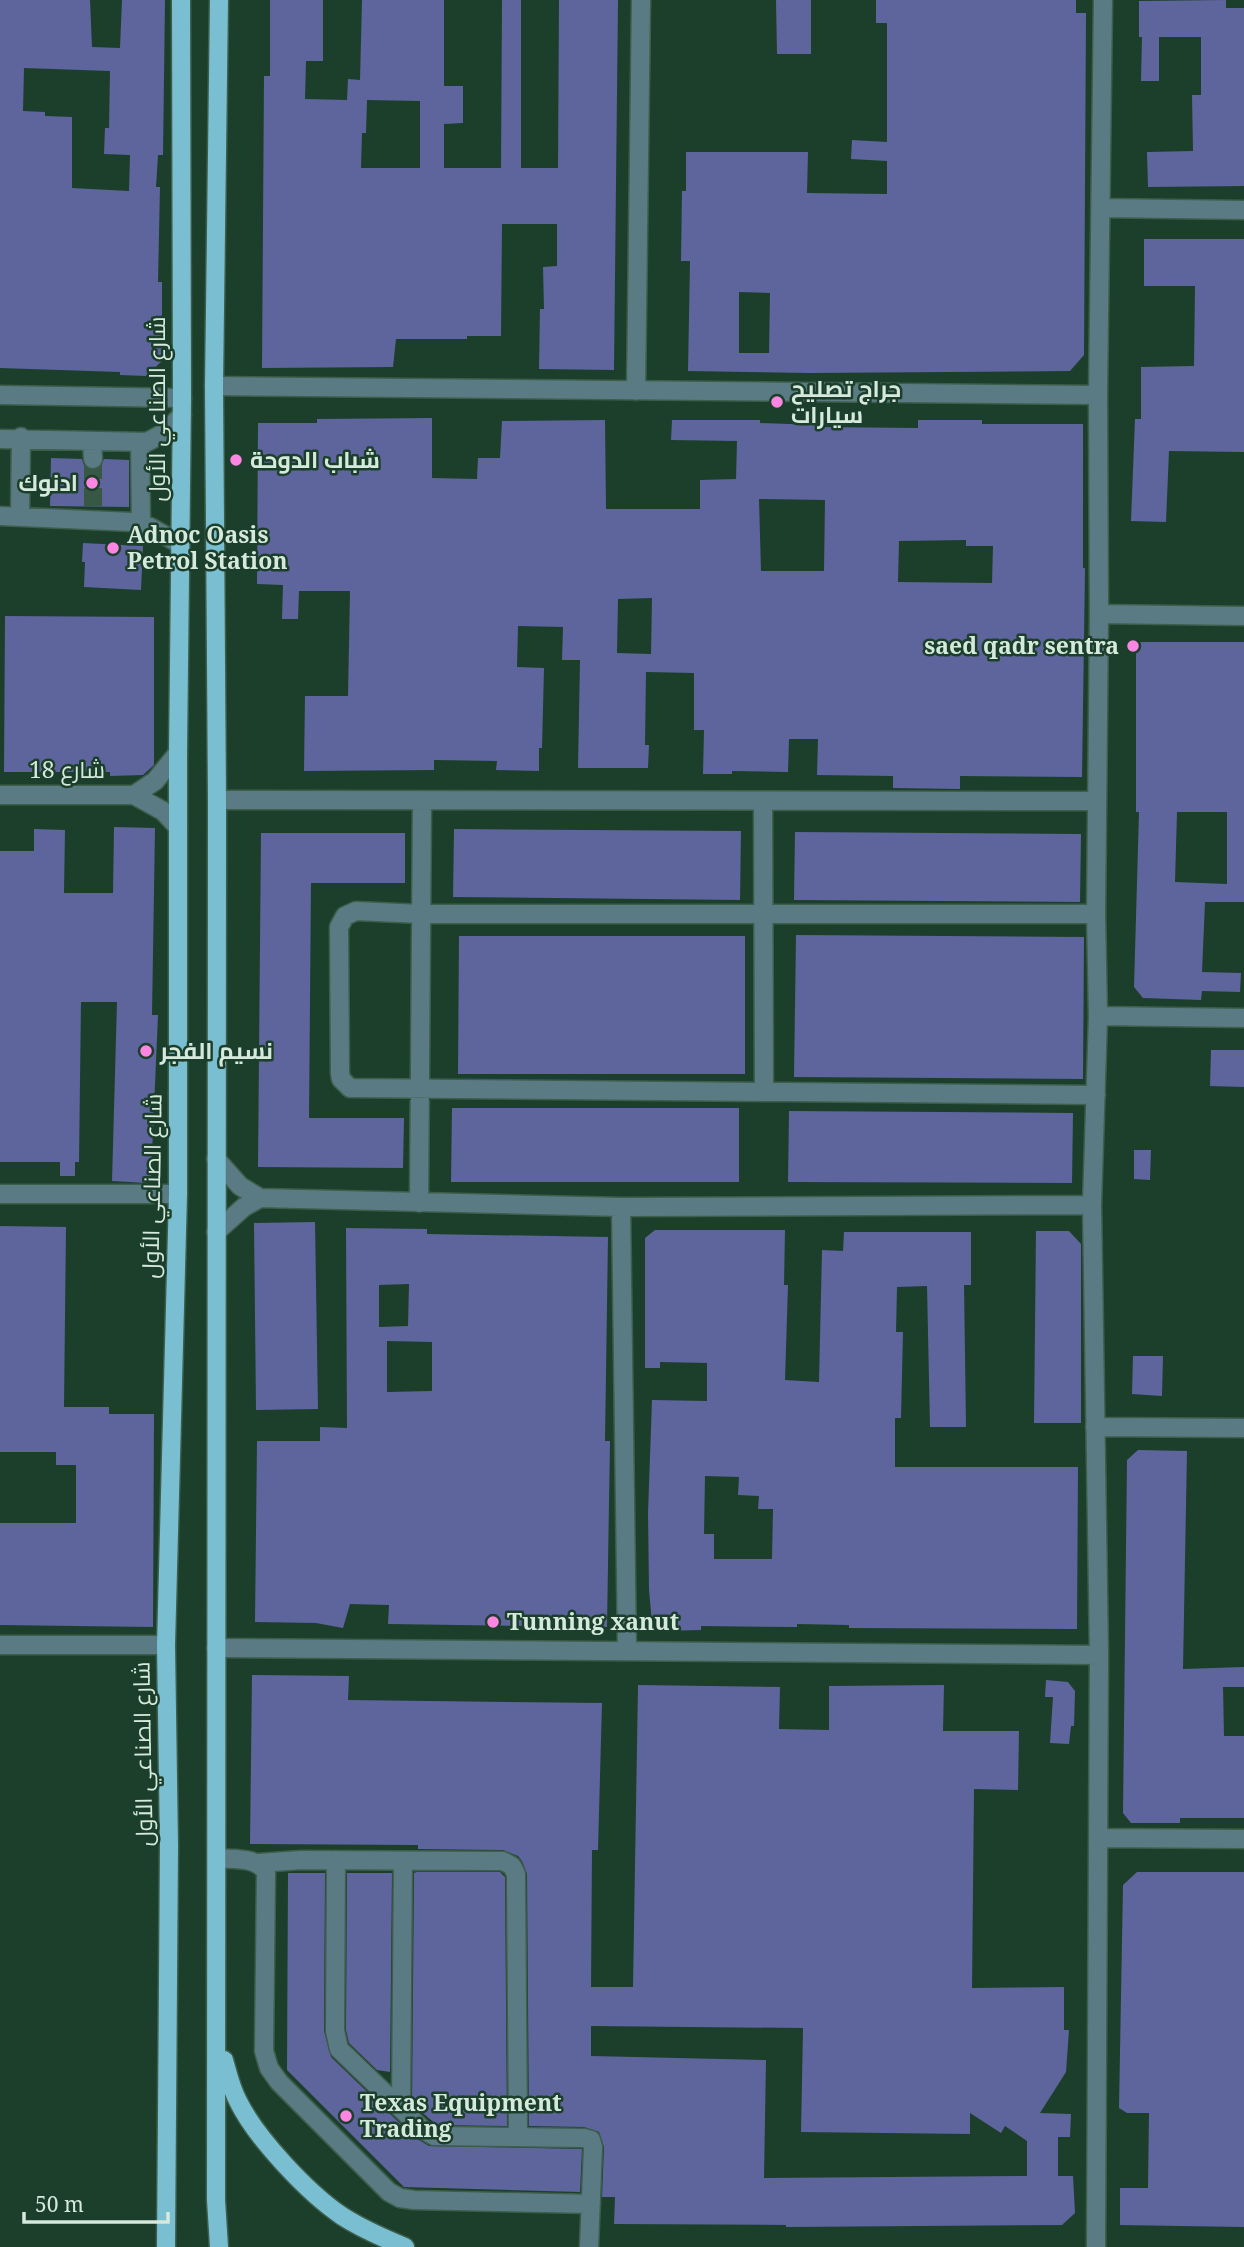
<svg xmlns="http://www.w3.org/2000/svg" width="1244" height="2247" viewBox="0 0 1244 2247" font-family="'Noto Serif',Cairo,serif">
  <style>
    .building { fill: #5d659c; fill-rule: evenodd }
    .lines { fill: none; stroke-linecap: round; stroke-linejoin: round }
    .minor-tunnel { stroke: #385846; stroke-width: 18; stroke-dasharray: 18 9; stroke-linecap: butt }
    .minor-casing { stroke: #3d5e4b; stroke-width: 21 }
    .major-casing { stroke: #3d5e4b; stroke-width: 21 }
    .minor { stroke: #5b7b84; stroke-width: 18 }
    .major { stroke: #79bed1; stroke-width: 18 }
    .poi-dot { fill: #fd86e2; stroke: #1c3f2b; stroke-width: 2.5 }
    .labels { text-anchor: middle; stroke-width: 5; stroke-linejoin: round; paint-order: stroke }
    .poi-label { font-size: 23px; font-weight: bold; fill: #d5e9dc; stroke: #1c3f2b; text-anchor: start }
    .street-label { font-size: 23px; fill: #d5e9dc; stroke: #1c3f2b }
  </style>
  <rect width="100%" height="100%" fill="#1c3f2b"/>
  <path class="building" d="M 0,0 L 90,0 L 92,47 L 120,48 L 122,0 L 165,0 L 163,155 L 158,155 L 156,187 L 160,187 L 158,282 L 162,282 L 162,361 L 146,376 L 120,375 L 120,372 L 0,368 ZM 24,68 L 110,71 L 109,128 L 105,128 L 104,154 L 130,155 L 129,191 L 72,188 L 72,117 L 45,116 L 45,112 L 23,111 Z
    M 270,0 L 323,0 L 323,61 L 306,61 L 305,99 L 347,100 L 348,79 L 360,80 L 362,0 L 444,0 L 444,86 L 463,86 L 463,123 L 444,124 L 444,168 L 501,168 L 502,0 L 521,0 L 521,168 L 558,168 L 559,0 L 618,0 L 614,370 L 539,369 L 540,309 L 544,309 L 543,267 L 557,266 L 557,224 L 502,224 L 501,336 L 467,336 L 467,339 L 396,339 L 393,367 L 262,368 L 264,76 L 270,76 ZM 367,100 L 420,101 L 420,168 L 361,168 L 362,133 L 366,133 Z
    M 776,0 L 811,0 L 811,54 L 777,54 Z
    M 876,0 L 1076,0 L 1076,13 L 1086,13 L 1084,355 L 1070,371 L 809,373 L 688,371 L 690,261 L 681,261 L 682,191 L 686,191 L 686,152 L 808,152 L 807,193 L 887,194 L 887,161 L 851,159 L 852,140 L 887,142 L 887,23 L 876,23 ZM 739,292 L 770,293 L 769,353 L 739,353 Z
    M 1226,0 L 1226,8 L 1244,8 L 1244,186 L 1148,187 L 1147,152 L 1193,151 L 1192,95 L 1201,95 L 1201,37 L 1159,37 L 1159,81 L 1141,81 L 1142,37 L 1139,37 L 1139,1 Z
    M 1144,239 L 1244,239 L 1244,452 L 1169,451 L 1166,522 L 1131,521 L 1135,419 L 1141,419 L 1141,367 L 1194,366 L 1195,286 L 1144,286 Z
    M 432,418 L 432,478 L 477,479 L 478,458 L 500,458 L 502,421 L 605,420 L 606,509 L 700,509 L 700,480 L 736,479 L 737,441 L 671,440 L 672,420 L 760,420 L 760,423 L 817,425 L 817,427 L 918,428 L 918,420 L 982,420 L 982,424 L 1083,424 L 1083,568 L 1085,568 L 1082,777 L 960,776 L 960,789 L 893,788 L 893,776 L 817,775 L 818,739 L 789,739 L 788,772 L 732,771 L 732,774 L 703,774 L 704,730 L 694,730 L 694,673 L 646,672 L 645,745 L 649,745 L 648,768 L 578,768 L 580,660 L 562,660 L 563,627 L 518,626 L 517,667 L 544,668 L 542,748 L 539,748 L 539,771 L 496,770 L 497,761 L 434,760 L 434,770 L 304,771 L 305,696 L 348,696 L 350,591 L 299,591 L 298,619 L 282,619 L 283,585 L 257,584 L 258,423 L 317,423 L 317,419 ZM 759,499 L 825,500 L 824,571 L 761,571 ZM 966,540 L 966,546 L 993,546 L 992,583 L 898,582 L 899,541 ZM 652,598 L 651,654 L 617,653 L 618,599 Z
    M 51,458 L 82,459 L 84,466 L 93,470 L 100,468 L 104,459 L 129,460 L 129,507 L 50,506 Z
    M 83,543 L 143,546 L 141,590 L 84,587 L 85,562 L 82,562 Z
    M 5,616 L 154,617 L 154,765 L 143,775 L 110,776 L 110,772 L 4,772 Z
    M 1136,642 L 1244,642 L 1244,902 L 1205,902 L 1202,972 L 1241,973 L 1240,992 L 1202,991 L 1201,1000 L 1143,998 L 1134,987 L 1139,812 L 1136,812 ZM 1177,812 L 1227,812 L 1227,884 L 1175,882 Z
    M 114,827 L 155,828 L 152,1015 L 158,1015 L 151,1178 L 146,1183 L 112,1181 L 117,1002 L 81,1002 L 79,1162 L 75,1162 L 75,1176 L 60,1176 L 60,1162 L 0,1162 L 0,851 L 34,851 L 34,829 L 65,830 L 64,893 L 113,893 Z
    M 454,829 L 741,831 L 740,900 L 453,897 Z
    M 795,832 L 1081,834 L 1080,902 L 794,900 Z
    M 261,833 L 405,833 L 405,883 L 311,883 L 309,1118 L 404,1118 L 403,1168 L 258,1167 Z
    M 796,935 L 1084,937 L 1083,1079 L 794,1077 Z
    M 459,936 L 745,936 L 745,1074 L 458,1074 Z
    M 1211,1050 L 1244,1050 L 1244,1087 L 1210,1086 Z
    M 452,1108 L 739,1108 L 739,1182 L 451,1182 Z
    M 789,1111 L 1073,1113 L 1072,1183 L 788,1182 Z
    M 1134,1150 L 1151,1150 L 1150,1180 L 1134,1179 Z
    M 315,1222 L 318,1409 L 256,1410 L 254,1223 Z
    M 0,1226 L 66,1227 L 64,1407 L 109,1407 L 109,1414 L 154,1414 L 153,1627 L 0,1625 L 0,1523 L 76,1523 L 76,1465 L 56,1465 L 56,1452 L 0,1452 Z
    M 346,1228 L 427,1229 L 427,1234 L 608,1237 L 605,1441 L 610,1441 L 607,1627 L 388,1624 L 389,1605 L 350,1604 L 343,1628 L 316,1623 L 255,1622 L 257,1441 L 320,1441 L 320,1427 L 347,1428 ZM 409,1284 L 408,1326 L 379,1327 L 379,1285 ZM 387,1341 L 432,1342 L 432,1391 L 387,1392 Z
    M 655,1230 L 785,1230 L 784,1285 L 788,1285 L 785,1380 L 819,1382 L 822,1250 L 843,1251 L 844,1232 L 971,1232 L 971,1285 L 964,1285 L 966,1427 L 930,1427 L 927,1286 L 897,1287 L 896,1332 L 903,1332 L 901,1418 L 895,1418 L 895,1467 L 1078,1467 L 1077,1629 L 849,1628 L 849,1625 L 797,1624 L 797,1627 L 701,1626 L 701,1630 L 659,1631 L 652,1623 L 649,1590 L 648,1513 L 652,1400 L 707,1401 L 707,1363 L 660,1362 L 660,1368 L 645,1368 L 645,1238 ZM 705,1476 L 739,1477 L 738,1495 L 759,1496 L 758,1509 L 773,1509 L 772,1559 L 714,1559 L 714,1534 L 704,1534 Z
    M 1036,1231 L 1069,1231 L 1081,1244 L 1081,1423 L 1034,1423 Z
    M 1133,1356 L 1163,1356 L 1162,1396 L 1132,1394 Z
    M 1138,1450 L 1187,1451 L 1183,1669 L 1244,1667 L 1244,1687 L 1223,1687 L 1224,1736 L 1244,1736 L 1244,1818 L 1180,1818 L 1180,1823 L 1131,1823 L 1123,1813 L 1127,1460 Z
    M 252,1675 L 349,1676 L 348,1700 L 602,1703 L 598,1850 L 592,1850 L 591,1987 L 633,1987 L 638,1685 L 780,1687 L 779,1729 L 829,1730 L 829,1686 L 944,1685 L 943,1731 L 1019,1731 L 1018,1790 L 974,1789 L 972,1988 L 1064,1987 L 1064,2030 L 1069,2030 L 1066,2072 L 1040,2113 L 1071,2114 L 1070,2137 L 1058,2137 L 1058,2176 L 1073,2176 L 1075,2213 L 1062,2225 L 786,2227 L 786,2225 L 614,2224 L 615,2197 L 602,2197 L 604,2147 L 599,2132 L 584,2127 L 529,2126 L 527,1874 L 522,1861 L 518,1856 L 503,1850 L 418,1849 L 418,1845 L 250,1844 ZM 591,2026 L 803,2028 L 801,2132 L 970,2134 L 970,2113 L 1001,2133 L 1005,2126 L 1027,2141 L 1027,2176 L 764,2178 L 766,2060 L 591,2056 Z
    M 1046,1680 L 1068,1682 L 1075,1691 L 1074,1726 L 1071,1726 L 1069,1744 L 1050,1743 L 1053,1697 L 1045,1697 Z
    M 417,1872 L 500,1872 L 505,1877 L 507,2126 L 437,2125 L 412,2104 L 414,1873 Z
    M 1137,1872 L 1244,1872 L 1244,2227 L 1120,2225 L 1120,2188 L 1148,2188 L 1149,2113 L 1127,2113 L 1119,2108 L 1123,1885 Z
    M 288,1873 L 325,1873 L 324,2031 L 331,2057 L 414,2137 L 429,2146 L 582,2149 L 580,2192 L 404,2187 L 287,2070 Z
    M 347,1873 L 392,1873 L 390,2072 L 377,2070 L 349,2043 L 346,2030 Z"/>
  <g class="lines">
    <path class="minor-tunnel" d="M 93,506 L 93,459"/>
    <g class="minor-casing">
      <path id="minor" d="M 1101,208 L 1244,210
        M 214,386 L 1098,395
        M 636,391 L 641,0
        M 0,395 L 182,398
        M 0,439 L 147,442 L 164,433 L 182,415
        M 92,441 L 93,459
        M 140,442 L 141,524
        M 0,516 L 132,522 L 150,527 L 180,544
        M 20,517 L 21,437
        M 1099,614 L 1244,616
        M 0,795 L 134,795 L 163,811 L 178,827
        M 134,795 L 155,781 L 178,753
        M 217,800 L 1096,801
        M 763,802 L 764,1092
        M 1098,1016 L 1244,1018
        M 1096,1095 L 350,1088 L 341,1079 L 340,1073 L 339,927 L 345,916 L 356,911 L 421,914 L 1096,914
        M 216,1159 L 240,1186 L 260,1198 L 621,1207 L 1092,1205
        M 0,1194 L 178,1194
        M 419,1203 L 422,801
        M 621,1207 L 627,1651
        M 216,1232 L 244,1207 L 260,1198
        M 1095,1427 L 1244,1428
        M 0,1645 L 166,1645
        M 216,1648 L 1099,1655
        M 1099,1838 L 1244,1839
        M 217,1858 C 233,1860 256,1856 266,1872 L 264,2051 L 269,2068 L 279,2082 L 389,2192 L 400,2198 L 414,2200 L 591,2204
        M 336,1860 L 335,2031 L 339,2049 L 422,2129 L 434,2136 L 584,2138 L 591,2140 L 593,2147 L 589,2247
        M 259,1863 L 301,1860 L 503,1861 L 512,1866 L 516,1874 L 518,2137
        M 401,2109 L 403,1861
        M 1096,2247 L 1099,1655 L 1092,1205 L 1098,1016 L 1096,914 L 1099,614 L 1098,395 L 1103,0"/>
    </g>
    <g class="major-casing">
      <path id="major" d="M 224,2060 C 228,2074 231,2088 238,2101 C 256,2138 308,2193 342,2216 C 362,2229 383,2238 405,2247
        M 166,2247 L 169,1846 L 166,1645 L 178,1194 L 178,753 L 182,398 L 181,0
        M 219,2247 L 216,2200 L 217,800 L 214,386 L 219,0"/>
    </g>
    <use href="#minor" class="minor"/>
    <use href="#major" class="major"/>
  </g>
  <g class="poi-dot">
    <circle cx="777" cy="402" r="7"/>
    <circle cx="236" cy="460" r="7"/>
    <circle cx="92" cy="483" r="7"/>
    <circle cx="113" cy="548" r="7"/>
    <circle cx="1133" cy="646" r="7"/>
    <circle cx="146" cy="1051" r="7"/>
    <circle cx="493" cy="1622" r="7"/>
    <circle cx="346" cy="2116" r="7"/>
  </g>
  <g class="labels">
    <g class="poi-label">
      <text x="791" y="397">جراج تصليح<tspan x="791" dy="26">سيارات</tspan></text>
      <text x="250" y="468">شباب الدوحة</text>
      <text x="78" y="491" text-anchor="end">ادنوك</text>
      <text x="127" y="543">Adnoc Oasis<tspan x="127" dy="26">Petrol Station</tspan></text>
      <text x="1119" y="654" text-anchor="end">saed qadr sentra</text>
      <text x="160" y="1059">نسيم الفجر</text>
      <text x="507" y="1630">Tunning xanut</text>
      <text x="360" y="2111">Texas Equipment<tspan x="360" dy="26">Trading</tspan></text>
    </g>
    <g class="street-label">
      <text transform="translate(157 409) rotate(-90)" y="8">شارع الصناعي الأول</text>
      <text x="67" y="778">شارع 18</text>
      <text transform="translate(152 1186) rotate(-89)" y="8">شارع الصناعي الأول</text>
      <text transform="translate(143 1754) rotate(-91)" y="8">شارع الصناعي الأول</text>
    </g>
  </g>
  <path d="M24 2212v10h144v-10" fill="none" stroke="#d5e9dc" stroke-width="3.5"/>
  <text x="35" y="2212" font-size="21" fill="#d5e9dc" stroke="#1c3f2b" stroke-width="5" paint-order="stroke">50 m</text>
</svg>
